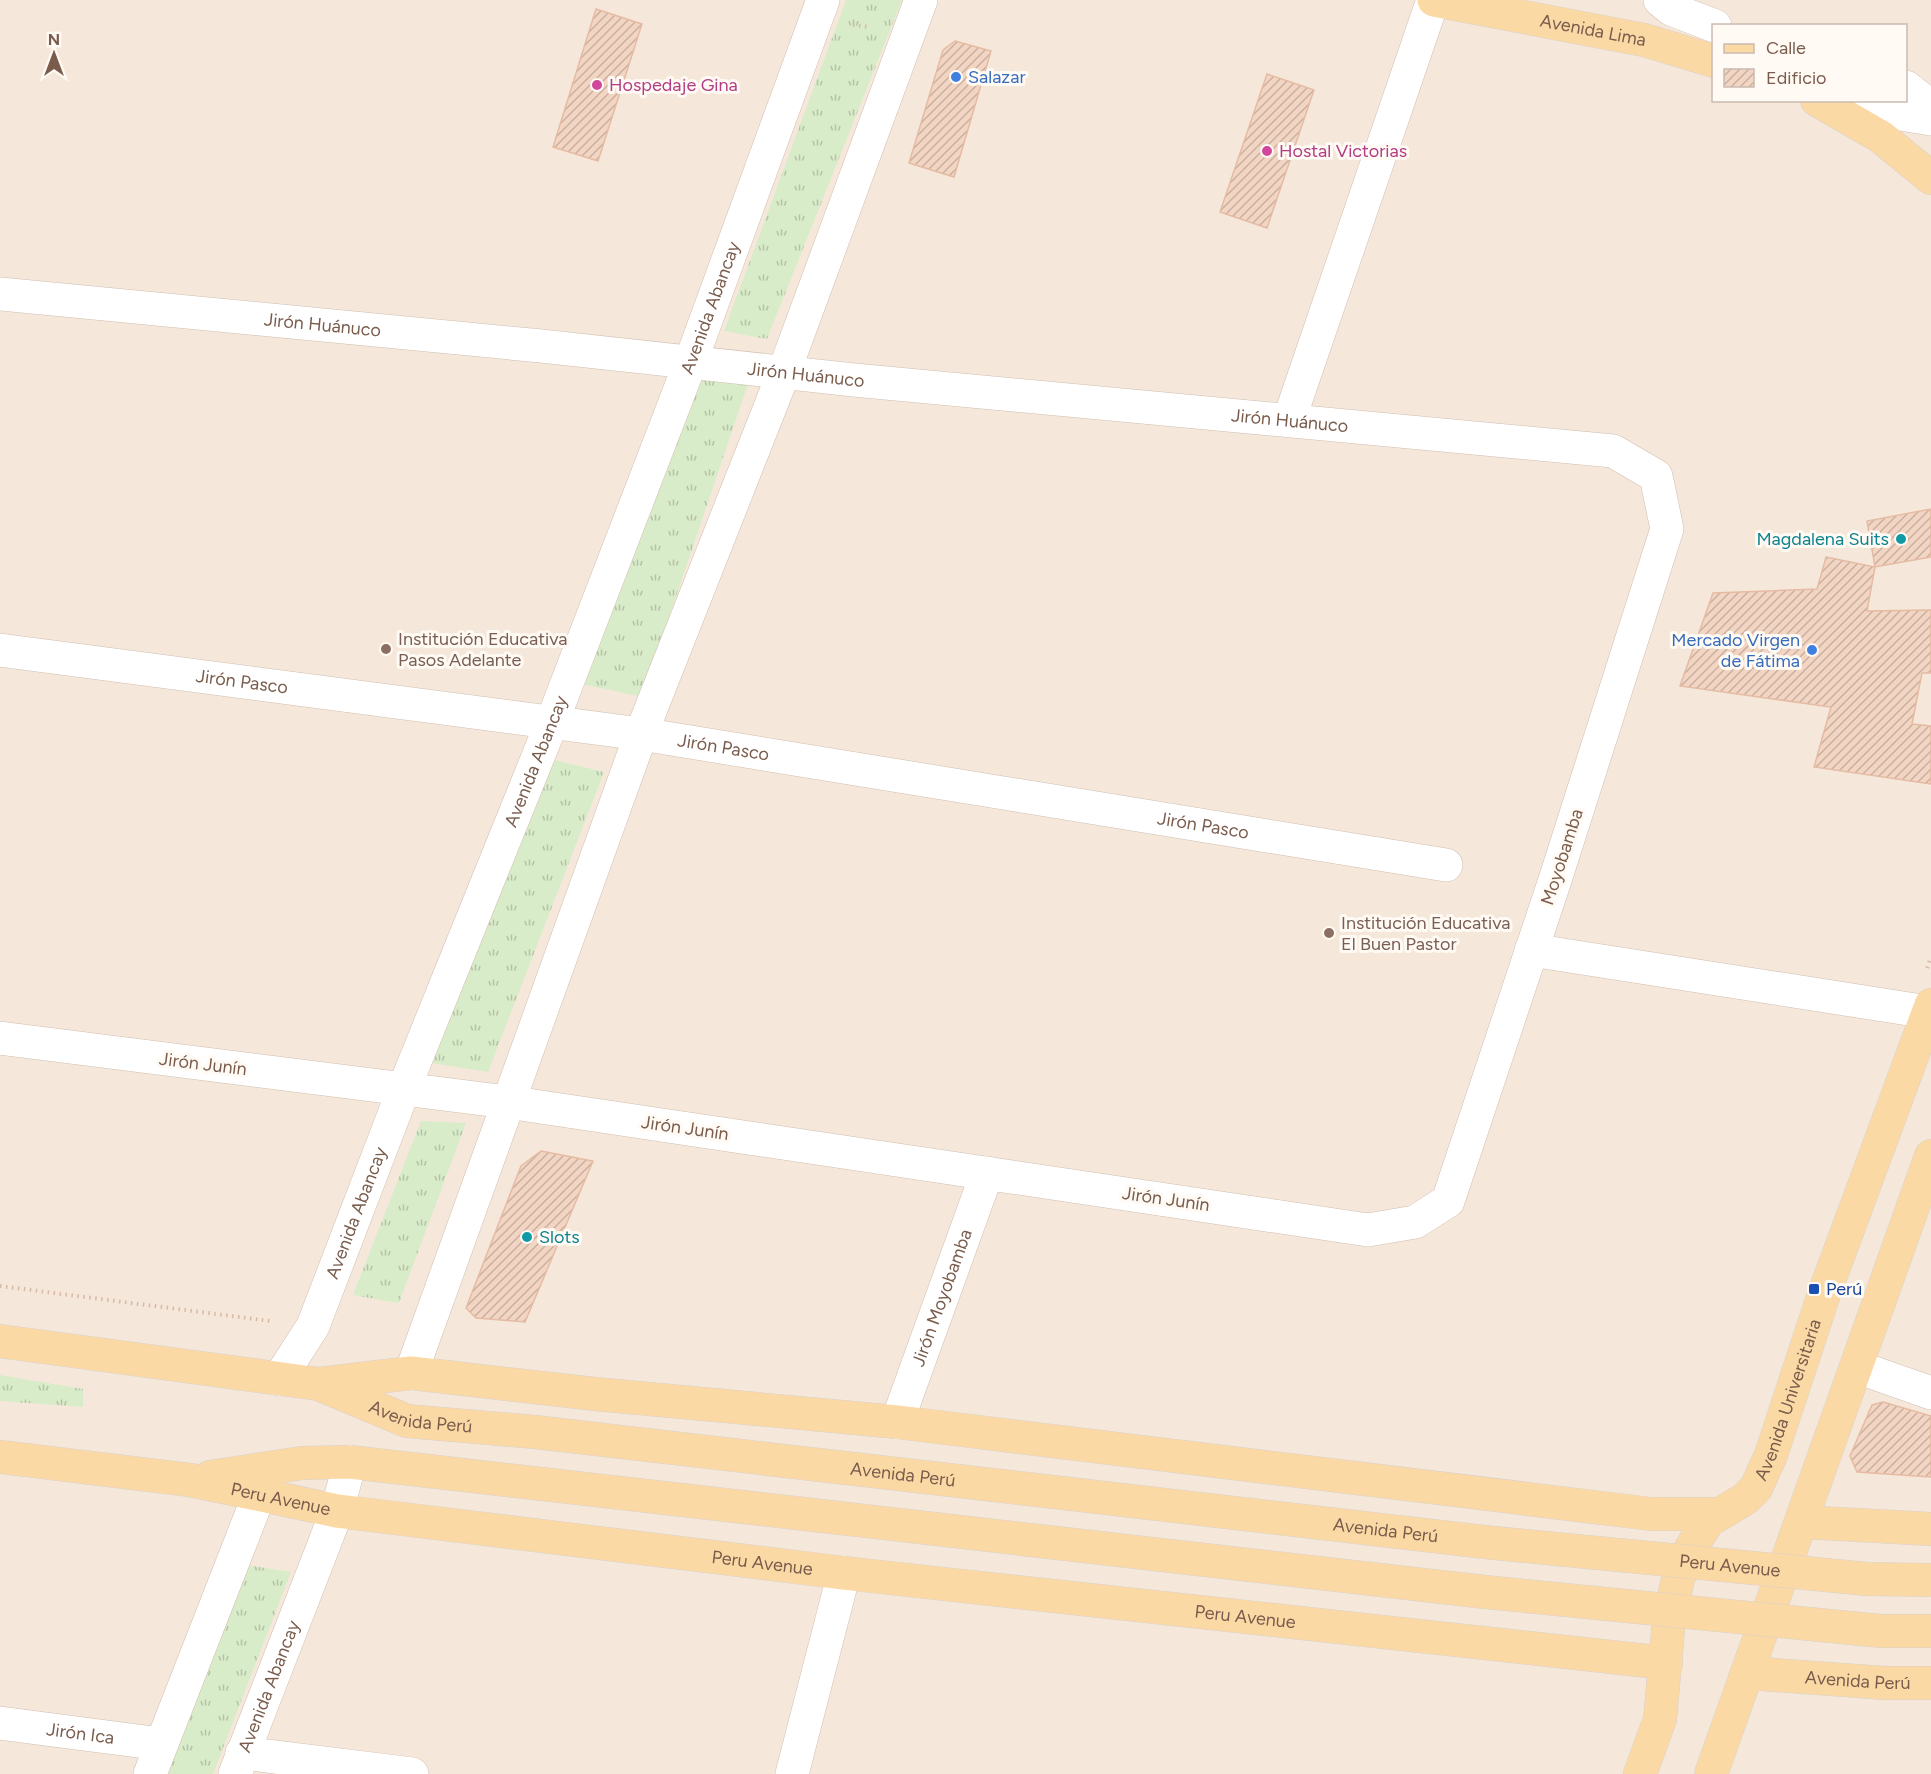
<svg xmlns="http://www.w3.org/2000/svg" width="1931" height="1774" viewBox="0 0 1931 1774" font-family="Figtree,sans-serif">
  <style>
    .residential { fill: #f5e8da; fill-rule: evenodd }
    .grass { fill: url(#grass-tufts) }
    .building { fill: url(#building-hatch); stroke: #e6bba3; stroke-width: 1.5 }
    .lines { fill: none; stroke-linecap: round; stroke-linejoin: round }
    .minor-casing { stroke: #d1beb0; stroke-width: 34 }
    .major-casing { stroke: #dad1cd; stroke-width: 34 }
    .path { stroke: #d9b8a5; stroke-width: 4; stroke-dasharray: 1.5 4.5; stroke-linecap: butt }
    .minor { stroke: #fff; stroke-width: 33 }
    .major { stroke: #fbd9a5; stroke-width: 33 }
    .major-bridge-casing { stroke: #dad1cd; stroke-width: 34; stroke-linecap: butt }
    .major-bridge { stroke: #fbd9a5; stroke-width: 33 }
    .shop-dot { fill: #3f7fe0; stroke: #fffaf3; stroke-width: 2 }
    .hotel-dot { fill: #d1479c; stroke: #fffaf3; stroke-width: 2 }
    .culture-dot { fill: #0f9aa8; stroke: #fffaf3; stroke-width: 2 }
    .education-dot { fill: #8d6e63; stroke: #fffaf3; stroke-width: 2 }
    .transit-dot { fill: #1a4fb4; stroke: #fffaf3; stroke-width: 2 }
    .labels { text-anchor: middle; stroke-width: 6; stroke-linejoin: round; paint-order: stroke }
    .street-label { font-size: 18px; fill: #7a5c4d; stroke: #fffaf3 }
    .shop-label { font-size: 18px; fill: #366cbe; stroke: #fffaf3; text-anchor: start }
    .hotel-label { font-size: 18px; fill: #b23c85; stroke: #fffaf3; text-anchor: start }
    .culture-label { font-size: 18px; fill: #0d838f; stroke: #fffaf3; text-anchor: end }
    .education-label { font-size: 18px; fill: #785e54; stroke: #fffaf3; text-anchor: start }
    .transit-label { font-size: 18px; fill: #164399; stroke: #fffaf3; text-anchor: start }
  </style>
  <defs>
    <pattern id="grass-tufts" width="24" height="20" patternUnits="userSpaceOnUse" patternTransform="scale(1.5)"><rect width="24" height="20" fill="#d8ecc9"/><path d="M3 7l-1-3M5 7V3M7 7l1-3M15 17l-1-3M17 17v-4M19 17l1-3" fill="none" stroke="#b4c2a5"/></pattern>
    <pattern id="building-hatch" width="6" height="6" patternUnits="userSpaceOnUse" patternTransform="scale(1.5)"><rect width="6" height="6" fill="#f3d5c3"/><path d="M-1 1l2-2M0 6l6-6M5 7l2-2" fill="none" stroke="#cab0a1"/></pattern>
  </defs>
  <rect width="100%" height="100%" fill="#fdf6ec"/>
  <path class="residential" d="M 0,0 L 1931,0 L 1931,1774 L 0,1774 ZM 1714,26 L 1906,26 L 1906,100 L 1714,100 Z"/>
  <path class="grass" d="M 846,0 L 902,0 L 767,339 L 724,331 Z
    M 702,378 L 748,384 L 642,697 L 577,683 Z
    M 554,760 L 604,772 L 488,1072 L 431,1063 Z
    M 421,1121 L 466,1123 L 399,1303 L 353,1295 Z
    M 0,1375 L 83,1389 L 83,1407 L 0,1401 Z
    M 240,1564 L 291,1572 L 213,1774 L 162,1774 Z"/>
  <path class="building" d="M 596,9 L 642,24 L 598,161 L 553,147 Z
    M 955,41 L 991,51 L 954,177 L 909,163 L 943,50 Z
    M 1267,74 L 1314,90 L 1267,228 L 1220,212 Z
    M 1931,509 L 1931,557 L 1875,567 L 1867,521 Z
    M 1826,557 L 1875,567 L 1867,611 L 1931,610 L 1931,673 L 1922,673 L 1912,724 L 1931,726 L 1931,784 L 1814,767 L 1831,707 L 1680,686 L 1713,593 L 1817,589 Z
    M 541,1151 L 593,1161 L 525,1322 L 476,1318 L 466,1308 L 521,1166 Z
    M 1883,1402 L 1931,1416 L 1931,1477 L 1857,1472 L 1850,1456 L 1872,1405 Z"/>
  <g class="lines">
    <g class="minor-casing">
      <g id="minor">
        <path d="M 1660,0 L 1671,9 L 1715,26"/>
        <path d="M 1906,87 L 1931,107"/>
        <path d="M 1820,101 L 1931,119"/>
        <path id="s1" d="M 0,294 L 541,346 L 854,380 L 1613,451 L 1656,476 L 1667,529 L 1555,880 L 1448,1201 L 1415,1222 L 1368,1230 L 507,1102 L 0,1038"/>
        <path d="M 1289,420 L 1433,0"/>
        <path id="s2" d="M 0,650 L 641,734 L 1446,865"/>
        <path d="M 1531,950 L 1928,1012"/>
        <path d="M 1857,1367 L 1931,1393"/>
        <path d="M 411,1373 L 641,734 L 784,372 L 921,0"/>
        <path id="s3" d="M 279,1379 L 313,1326 L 403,1091 L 552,722 L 691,361 L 823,0"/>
        <path id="s4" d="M 897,1422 L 987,1173"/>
        <path id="s5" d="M 0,1723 L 161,1744"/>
        <path d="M 242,1753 L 412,1774"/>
        <path d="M 150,1774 L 259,1495"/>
        <path id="s6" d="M 235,1774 L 337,1511 L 350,1462"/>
        <path d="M 792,1774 L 844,1573"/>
      </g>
    </g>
    <g class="major-casing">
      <g id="major">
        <path id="s7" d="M 1434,0 L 1644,40 L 1714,61"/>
        <path d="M 1817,100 L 1881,137 L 1931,178"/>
        <path d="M 0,1341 L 319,1384 L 411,1373 L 595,1394 L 897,1422 L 1651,1514 L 1719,1514"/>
        <path id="s8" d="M 321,1385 L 407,1421 L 535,1432 L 1494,1543"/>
        <path id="s9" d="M 0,1457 L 190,1480 L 337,1511 L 844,1573 L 1666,1663"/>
        <path d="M 210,1477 L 302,1463 L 350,1462 L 1485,1592"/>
        <path d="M 1802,1522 L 1931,1529"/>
        <path id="s10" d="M 1748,1673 L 1885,1683 L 1931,1683"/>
        <path id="s11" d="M 1640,1774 L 1660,1719 L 1669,1619 L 1678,1579 L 1690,1550 L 1708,1521 L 1745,1499 L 1756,1488 L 1771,1455 L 1824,1294 L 1931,1005"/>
        <path d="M 1711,1774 L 1931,1156"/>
      </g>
    </g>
    <path class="path" d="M 853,25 L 870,27
      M 1927,968 L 1931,957
      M 0,1286 L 270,1321"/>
    <use href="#minor" class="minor"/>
    <use href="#major" class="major"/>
    <g class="major-bridge-casing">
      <g id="major-bridge">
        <path id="s12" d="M 1494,1543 L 1867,1579 L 1931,1580"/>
        <path d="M 1485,1592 L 1881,1631 L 1931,1631"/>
      </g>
    </g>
    <use href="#major-bridge" class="major-bridge"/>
  </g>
  <g class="shop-dot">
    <circle cx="956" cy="77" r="6"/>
    <circle cx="1812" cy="650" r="6"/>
  </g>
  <g class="hotel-dot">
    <circle cx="597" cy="85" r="6"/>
    <circle cx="1267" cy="151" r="6"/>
  </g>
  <g class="culture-dot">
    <circle cx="1901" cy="539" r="6"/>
    <circle cx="527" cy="1237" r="6"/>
  </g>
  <g class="education-dot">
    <circle cx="386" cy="649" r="6"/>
    <circle cx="1329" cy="933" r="6"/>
  </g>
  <rect class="transit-dot" x="1808" y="1283" width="12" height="12" rx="3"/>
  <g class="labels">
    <g class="street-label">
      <text dy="6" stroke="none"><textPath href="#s7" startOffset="162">Avenida Lima</textPath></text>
      <text dy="6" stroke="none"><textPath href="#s3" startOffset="1156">Avenida Abancay</textPath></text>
      <text dy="6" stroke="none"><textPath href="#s1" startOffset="324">Jirón Huánuco</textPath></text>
      <text dy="6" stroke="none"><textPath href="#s1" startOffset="810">Jirón Huánuco</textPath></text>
      <text dy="6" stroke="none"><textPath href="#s1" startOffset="1296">Jirón Huánuco</textPath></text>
      <text dy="6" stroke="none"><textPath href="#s2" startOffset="244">Jirón Pasco</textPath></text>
      <text dy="6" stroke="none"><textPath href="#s2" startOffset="730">Jirón Pasco</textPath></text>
      <text dy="6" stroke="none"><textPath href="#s3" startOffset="670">Avenida Abancay</textPath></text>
      <text dy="6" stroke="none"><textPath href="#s2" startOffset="1216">Jirón Pasco</textPath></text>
      <text transform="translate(1562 857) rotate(-72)" y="6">Moyobamba</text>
      <text transform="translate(203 1064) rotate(7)" y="6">Jirón Junín</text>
      <text transform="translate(685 1128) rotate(8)" y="6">Jirón Junín</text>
      <text transform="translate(1166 1199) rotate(8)" y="6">Jirón Junín</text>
      <text dy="6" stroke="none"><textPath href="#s3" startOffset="184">Avenida Abancay</textPath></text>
      <text dy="6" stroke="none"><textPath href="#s4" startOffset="132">Jirón Moyobamba</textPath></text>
      <text dy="6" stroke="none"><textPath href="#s11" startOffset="418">Avenida Universitaria</textPath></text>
      <text dy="6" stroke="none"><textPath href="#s8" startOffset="106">Avenida Perú</textPath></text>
      <text dy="6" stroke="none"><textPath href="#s8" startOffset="592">Avenida Perú</textPath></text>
      <text dy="6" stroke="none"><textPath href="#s9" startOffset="284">Peru Avenue</textPath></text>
      <text dy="6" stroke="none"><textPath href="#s8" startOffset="1078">Avenida Perú</textPath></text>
      <text dy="6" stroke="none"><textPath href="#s9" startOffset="770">Peru Avenue</textPath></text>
      <text dy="6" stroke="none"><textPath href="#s12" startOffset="237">Peru Avenue</textPath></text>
      <text dy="6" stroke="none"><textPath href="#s9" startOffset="1256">Peru Avenue</textPath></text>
      <text dy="6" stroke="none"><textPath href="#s10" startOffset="110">Avenida Perú</textPath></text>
      <text dy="6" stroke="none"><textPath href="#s6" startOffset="94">Avenida Abancay</textPath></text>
      <text dy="6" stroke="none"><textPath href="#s5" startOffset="81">Jirón Ica</textPath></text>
    </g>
    <g class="shop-label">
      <text x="968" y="83">Salazar</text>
      <text x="1800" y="646" text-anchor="end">Mercado Virgen<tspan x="1800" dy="21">de Fátima</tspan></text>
    </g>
    <g class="hotel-label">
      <text x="609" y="91">Hospedaje Gina</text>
      <text x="1279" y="157">Hostal Victorias</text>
    </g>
    <g class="culture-label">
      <text x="1889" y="545">Magdalena Suits</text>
      <text x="539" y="1243" text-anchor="start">Slots</text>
    </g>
    <g class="education-label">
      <text x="398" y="645">Institución Educativa<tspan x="398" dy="21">Pasos Adelante</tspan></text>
      <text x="1341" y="929">Institución Educativa<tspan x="1341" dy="21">El Buen Pastor</tspan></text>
    </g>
    <g class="transit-label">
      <text x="1826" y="1295">Perú</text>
    </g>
  </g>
  <rect x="1712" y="24" width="195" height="78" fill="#fffaf3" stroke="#cabbb1" stroke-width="1.5"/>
  <rect x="1724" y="44" width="30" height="9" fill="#fbd9a5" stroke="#cabbb1" stroke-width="1.5"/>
  <text x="1766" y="54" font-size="18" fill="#7a5c4d">Calle</text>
  <rect x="1724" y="69" width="30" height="18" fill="url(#building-hatch)" stroke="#cabbb1" stroke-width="1.5"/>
  <text x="1766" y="84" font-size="18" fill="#7a5c4d">Edificio</text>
  <g transform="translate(54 54)" stroke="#fffaf3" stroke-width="4.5" paint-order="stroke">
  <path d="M0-4.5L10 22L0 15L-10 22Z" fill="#7a5c4d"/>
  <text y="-9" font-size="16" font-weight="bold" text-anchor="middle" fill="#7a5c4d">N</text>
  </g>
</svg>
